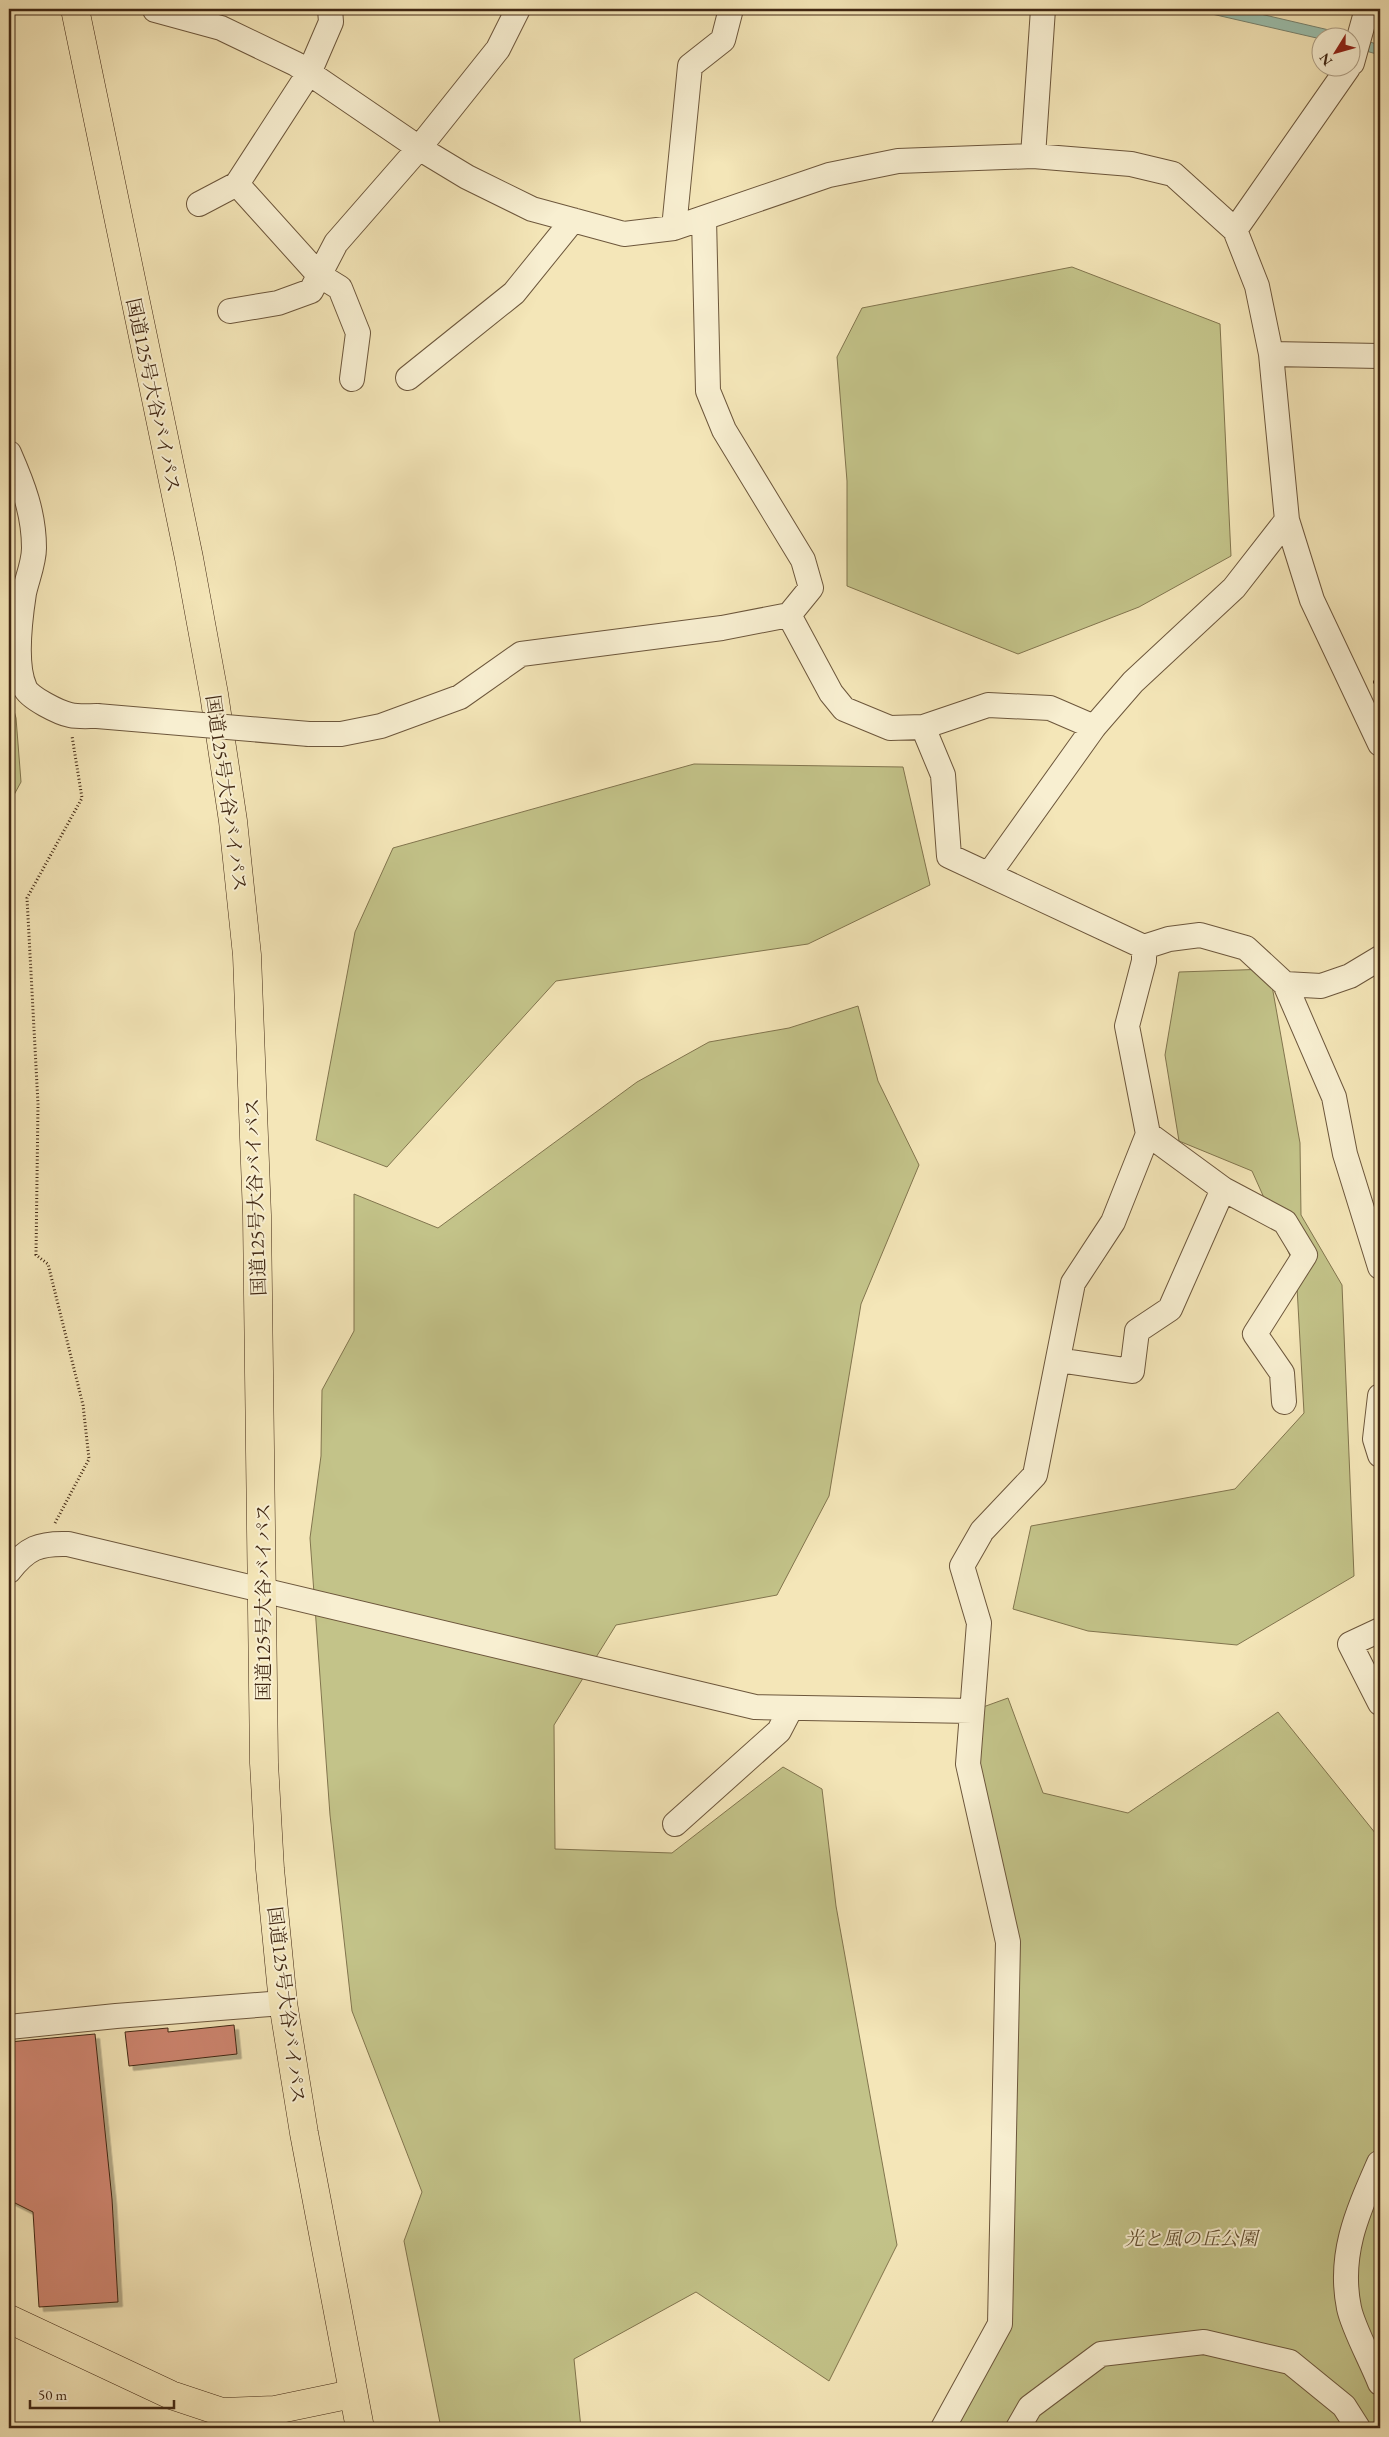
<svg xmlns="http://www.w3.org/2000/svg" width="1389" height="2437" viewBox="0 0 1389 2437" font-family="'EB Garamond','Noto Serif JP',serif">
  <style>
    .green { fill: #c3c389; stroke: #82754e }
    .water { fill: #9cc0ae; stroke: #778370 }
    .building { fill: #cf8671; stroke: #402713; filter: url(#shadow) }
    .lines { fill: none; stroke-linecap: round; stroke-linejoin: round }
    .minor-casing { stroke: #6d573c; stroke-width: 26 }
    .highway-casing { stroke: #402713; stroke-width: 29 }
    .path { stroke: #402713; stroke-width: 3; stroke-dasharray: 1 2.5; stroke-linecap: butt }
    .minor { stroke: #f8efd1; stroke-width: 24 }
    .highway { stroke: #f4e6b8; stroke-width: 28 }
    .minor-bridge-casing { stroke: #6d573c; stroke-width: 26; stroke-linecap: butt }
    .minor-bridge { stroke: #f8efd1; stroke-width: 24 }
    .labels { text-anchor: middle; stroke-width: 4; stroke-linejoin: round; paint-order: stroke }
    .street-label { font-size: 19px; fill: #402713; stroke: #f8efd1 }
    .park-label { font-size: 19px; font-style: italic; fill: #614e30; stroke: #f8efd1 }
  </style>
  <defs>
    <filter id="shadow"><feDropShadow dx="4.5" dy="4.5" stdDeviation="0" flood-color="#0004"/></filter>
  </defs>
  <rect width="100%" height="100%" fill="#f4e6b8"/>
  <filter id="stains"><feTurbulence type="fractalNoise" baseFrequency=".004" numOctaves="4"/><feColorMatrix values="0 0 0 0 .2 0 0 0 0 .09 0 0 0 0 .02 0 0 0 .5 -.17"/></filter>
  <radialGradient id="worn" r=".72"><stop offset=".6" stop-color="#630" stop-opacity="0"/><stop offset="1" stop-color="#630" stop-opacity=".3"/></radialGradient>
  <path class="green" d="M 1072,267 L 1220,324 L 1231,556 L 1139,607 L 1018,654 L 847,586 L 847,481 L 837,357 L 862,308 Z
    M 9,693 L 16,718 L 21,782 L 9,804 Z
    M 694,764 L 903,767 L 930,885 L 808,944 L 556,981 L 387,1167 L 316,1140 L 355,932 L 393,848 Z
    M 1269,969 L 1300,1143 L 1301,1215 L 1342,1285 L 1354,1576 L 1237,1645 L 1088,1631 L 1013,1609 L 1031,1526 L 1235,1489 L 1304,1413 L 1296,1269 L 1252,1171 L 1179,1141 L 1165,1055 L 1179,972 Z
    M 858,1006 L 878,1081 L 919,1165 L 861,1304 L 829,1496 L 777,1595 L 616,1625 L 554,1725 L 555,1849 L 672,1853 L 783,1767 L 822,1789 L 836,1906 L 897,2245 L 829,2381 L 696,2292 L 574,2359 L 581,2428 L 441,2428 L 404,2241 L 422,2192 L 352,2011 L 330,1815 L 310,1538 L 321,1456 L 322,1390 L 354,1331 L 354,1194 L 438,1228 L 637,1082 L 709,1042 L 789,1028 Z
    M 1008,1698 L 1043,1793 L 1128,1813 L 1278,1712 L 1380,1839 L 1380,2428 L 943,2428 L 1000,2324 L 1008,1942 L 968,1764 L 972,1711 Z"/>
  <path class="water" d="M 1190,9 L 1239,9 L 1329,30 L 1380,45 L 1380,55 L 1352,47 L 1352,38 L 1321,39 Z"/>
  <path class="building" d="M 234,2025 L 237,2054 L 129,2066 L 125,2032 L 168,2028 L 168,2032 Z
    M 95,2034 L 112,2199 L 118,2302 L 39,2307 L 33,2212 L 9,2200 L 9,2042 Z"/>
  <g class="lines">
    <g class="minor-casing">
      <path id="minor" d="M 155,10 L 221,28 L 296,64 L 419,148 L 467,177 L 532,209 L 624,234 L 674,228 L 829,175 L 898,161 L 1033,156 L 1131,164 L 1173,174 L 1235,230 L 1257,286 L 1271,354 L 1287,520 L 1312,600 L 1380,744
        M 1352,63 L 1367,9
        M 1033,156 L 1043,9
        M 237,184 L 319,275 L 340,288 L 358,333 L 352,379
        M 199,204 L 237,184 L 309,73 L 331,22 L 330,9
        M 704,218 L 708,391 L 724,430 L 803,560 L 811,588 L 789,615
        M 674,228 L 690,66 L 723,40 L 731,9
        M 1235,230 L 1348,68
        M 230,311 L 278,303 L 311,291 L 336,243 L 419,148 L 498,49 L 518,9
        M 1271,354 L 1380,356
        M 408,378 L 514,293 L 573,220
        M 9,453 C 23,485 34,513 34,548 C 34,563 27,579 24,593 C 20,619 14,664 25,688 C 29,698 60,713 70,715 C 79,717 88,716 97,716
        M 923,727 L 988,705 L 1050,708 L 1094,727
        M 309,734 L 341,734 L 381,726 L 460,697 L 521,654 L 722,628 L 789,615 L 831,693 L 844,709 L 890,728 L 923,727 L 943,775 L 949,856 L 1144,947
        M 989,874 L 1094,727 L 1133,682 L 1234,588 L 1287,520
        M 1285,984 L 1334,1097 L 1345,1154 L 1380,1267
        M 1223,1189 L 1285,1222 L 1305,1255 L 1255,1334 L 1282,1373 L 1284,1402
        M 1058,1360 L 1132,1371 L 1137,1331 L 1170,1309 L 1223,1189 L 1148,1134
        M 1380,1396 L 1375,1439 L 1380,1455
        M 9,1571 C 27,1548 39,1543 68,1544 L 755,1707 L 972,1711
        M 1380,1630 L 1350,1644 L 1380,1703
        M 675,1824 L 779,1731 L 791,1708
        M 9,2027 L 116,2016 L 283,2003
        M 1379,2163 C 1358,2211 1338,2254 1349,2308 C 1353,2328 1372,2362 1380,2383
        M 943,2428 L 1000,2324 L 1008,1942 L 968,1764 L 979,1623 L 962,1566 L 982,1531 L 1035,1475 L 1073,1283 L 1113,1222 L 1148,1134 L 1127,1026 L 1144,961 L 1144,947 L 1169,939 L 1200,935 L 1246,948 L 1285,984 L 1321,986 L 1350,976 L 1380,958
        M 1018,2428 L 1030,2407 L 1101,2354 L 1204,2342 L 1290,2362 L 1344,2406 L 1358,2428"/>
    </g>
    <g class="highway-casing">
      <path id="highway" d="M 75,9 L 189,558 L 214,694 L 233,821 L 247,955 L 257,1215 L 264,1763 L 270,1869 L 283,2003 L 304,2133 L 360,2428
        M 9,2319 L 171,2395 L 222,2412 L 275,2410 L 352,2394"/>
    </g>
    <path class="path" d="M 1373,682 L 1380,682
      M 55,1523 L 89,1459 L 83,1405 L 48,1264 L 36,1255 L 38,1104 L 27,898 L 82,798 L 72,736"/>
    <use href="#minor" class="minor"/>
    <use href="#highway" class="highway"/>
    <g class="minor-bridge-casing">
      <path id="minor-bridge" d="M 97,716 L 309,734"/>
    </g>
    <use href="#minor-bridge" class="minor-bridge"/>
  </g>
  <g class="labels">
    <g class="street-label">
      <text transform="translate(154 395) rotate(78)" y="7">国道125号大谷バイパス</text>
      <text transform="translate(227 793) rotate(82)" y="7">国道125号大谷バイパス</text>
      <text transform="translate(255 1197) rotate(-92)" y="7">国道125号大谷バイパス</text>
      <text transform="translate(263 1602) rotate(-90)" y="7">国道125号大谷バイパス</text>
      <text transform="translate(287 2005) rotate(83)" y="7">国道125号大谷バイパス</text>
    </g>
    <g class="park-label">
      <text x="1191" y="2245">光と風の丘公園</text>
    </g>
  </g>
  <rect width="1389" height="2437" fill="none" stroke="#f4e6b8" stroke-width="30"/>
  <rect x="10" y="10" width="1369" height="2417" fill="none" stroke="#402713" stroke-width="2.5"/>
  <rect x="15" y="15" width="1359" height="2407" fill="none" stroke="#402713"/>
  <g transform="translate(1336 52) rotate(233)"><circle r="24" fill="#f8efd1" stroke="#ae9f85"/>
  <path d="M0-4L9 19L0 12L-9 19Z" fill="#8f2418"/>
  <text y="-8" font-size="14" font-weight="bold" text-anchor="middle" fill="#402713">N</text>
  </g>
  <path d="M30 2400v8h144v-8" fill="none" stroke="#402713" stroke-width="2.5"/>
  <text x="38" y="2400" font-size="15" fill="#402713" stroke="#f8efd1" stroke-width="4" paint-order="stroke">50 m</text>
  <rect width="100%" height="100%" filter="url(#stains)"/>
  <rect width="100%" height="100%" fill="url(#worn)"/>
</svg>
